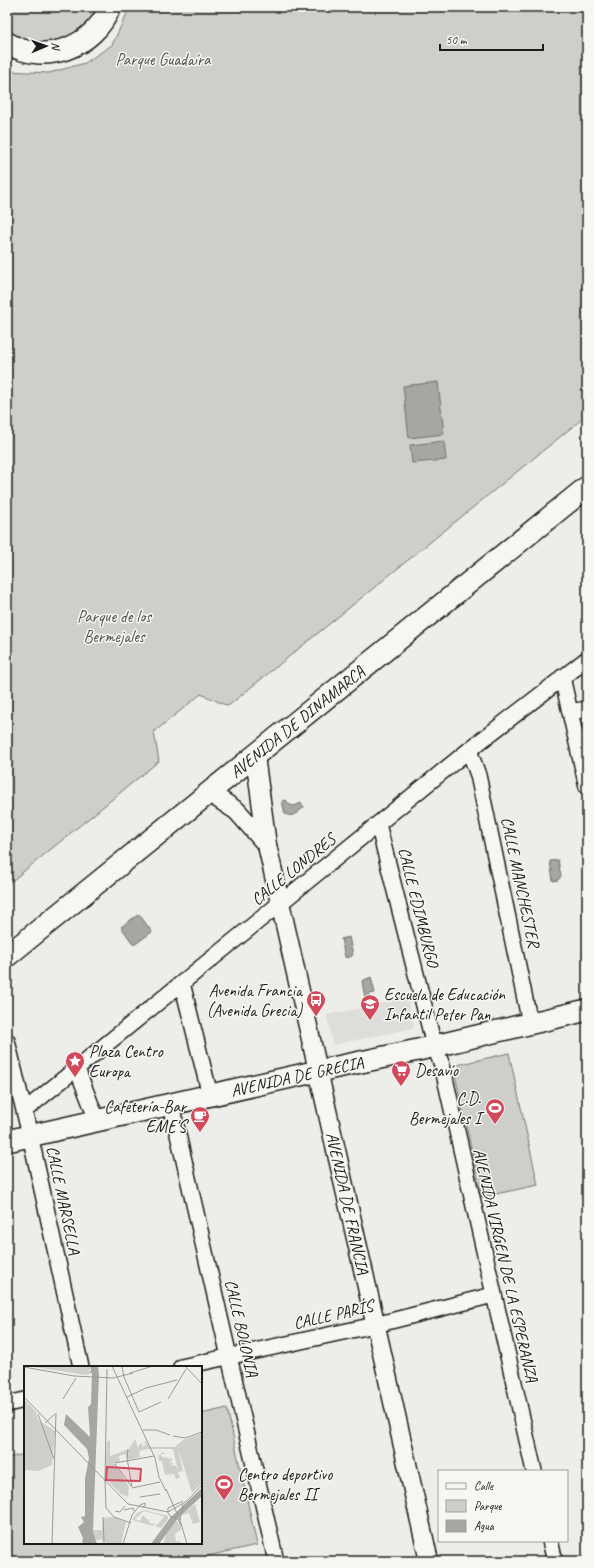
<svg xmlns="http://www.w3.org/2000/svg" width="594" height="1568" viewBox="0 0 594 1568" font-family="Caveat,sans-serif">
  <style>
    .built { fill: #ddddda }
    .green { fill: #cececb; stroke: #757574 }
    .water { fill: #a6a6a3; stroke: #6f6f6d }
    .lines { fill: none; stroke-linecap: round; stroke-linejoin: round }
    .minor-casing { stroke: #1c1c1c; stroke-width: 18 }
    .tertiary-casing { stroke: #1c1c1c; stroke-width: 21 }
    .secondary-casing { stroke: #1c1c1c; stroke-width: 24 }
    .minor { stroke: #f6f6f2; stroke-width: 15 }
    .tertiary { stroke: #f6f6f2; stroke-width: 18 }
    .secondary { stroke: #f6f6f2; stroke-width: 21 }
    .labels { text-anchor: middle; stroke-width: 3; stroke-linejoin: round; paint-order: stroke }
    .park-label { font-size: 17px; fill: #515151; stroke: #f6f6f2 }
    .street-label { font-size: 17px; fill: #1c1c1c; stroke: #f6f6f2 }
    .poi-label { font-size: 17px; fill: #1c1c1c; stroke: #f6f6f2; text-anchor: start }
    .inset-road { fill: none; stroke: #999997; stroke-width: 1 }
    .view { fill: #d1495b; fill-opacity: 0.15; stroke: #d1495b; stroke-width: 2 }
    .inset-edge { fill: none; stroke: #1c1c1c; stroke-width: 2 }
  </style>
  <rect width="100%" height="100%" fill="#edede9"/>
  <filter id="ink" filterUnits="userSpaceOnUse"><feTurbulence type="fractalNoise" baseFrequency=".025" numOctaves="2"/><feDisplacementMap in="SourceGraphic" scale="8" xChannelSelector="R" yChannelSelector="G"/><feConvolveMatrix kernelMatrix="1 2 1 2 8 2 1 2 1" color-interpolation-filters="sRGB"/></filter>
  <g filter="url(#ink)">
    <path class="built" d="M 407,998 L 414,1026 L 413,1028 L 333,1045 L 327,1015 Z"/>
    <path class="green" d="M 7,7 L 99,7 C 80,44 42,53 7,32 Z
      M 130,7 L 587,7 L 587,415 L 228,706 L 201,694 L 154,732 L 159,761 L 7,885 L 7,71 L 49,73 L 85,63 L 112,45 Z
      M 509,1053 L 538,1185 L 482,1197 L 453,1066 Z
      M 227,1408 L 257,1545 L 185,1561 L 7,1561 L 7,1458 L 25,1454 L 25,1543 L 201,1543 L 201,1414 Z"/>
    <path class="water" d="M 438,382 L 444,434 L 409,438 L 403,386 Z
      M 444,441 L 446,460 L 412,463 L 410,445 Z
      M 286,800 L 290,805 L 294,806 L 301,803 L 304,807 C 297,813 293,818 285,814 L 282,801 Z
      M 558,860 L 561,876 L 558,880 L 553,881 L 550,861 Z
      M 139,914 L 152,932 L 134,945 L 121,927 Z
      M 349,937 L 353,955 L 348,958 L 345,957 L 341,939 Z
      M 371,977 L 375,993 L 369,994 L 369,997 L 365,998 L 362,981 Z"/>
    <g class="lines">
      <g class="minor-casing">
        <path id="minor" d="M 562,677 L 587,787
          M 570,712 L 587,709
          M 469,750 L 478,775 L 530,1023
          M 378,824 L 434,1045 L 442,1065 L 534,1471
          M 182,983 L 210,1095
          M 7,1041 L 30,1135 L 81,1367
          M 77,1069 L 97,1120
          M 171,1104 L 276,1561
          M 24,1111 L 469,750 L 587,659
          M 181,1367 L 375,1325 L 493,1295
          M 7,1404 L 25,1400
          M 550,1541 L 555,1561"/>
      </g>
      <g class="tertiary-casing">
        <g id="tertiary">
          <path id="s1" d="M 255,756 L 267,845 L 429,1561"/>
          <path d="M 210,793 L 237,811 L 267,845"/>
        </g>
      </g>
      <g class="secondary-casing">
        <g id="secondary">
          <path d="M 7,43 C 45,66 94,47 110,7"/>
          <path id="s2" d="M 7,956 L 587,487"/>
          <path id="s3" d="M 7,1141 L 318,1071 L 418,1050 L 587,1010"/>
        </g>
      </g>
      <use href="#minor" class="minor"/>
      <use href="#tertiary" class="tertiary"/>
      <use href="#secondary" class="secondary"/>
    </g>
  </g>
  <defs>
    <g id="bus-pin" transform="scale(1)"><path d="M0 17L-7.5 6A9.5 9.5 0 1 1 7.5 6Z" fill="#d1495b" stroke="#f6f6f2"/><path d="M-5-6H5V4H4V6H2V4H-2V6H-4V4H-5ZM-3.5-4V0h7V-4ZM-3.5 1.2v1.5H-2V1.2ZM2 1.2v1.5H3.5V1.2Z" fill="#fff"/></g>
    <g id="school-pin" transform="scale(1)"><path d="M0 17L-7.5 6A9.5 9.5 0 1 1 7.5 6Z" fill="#d1495b" stroke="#f6f6f2"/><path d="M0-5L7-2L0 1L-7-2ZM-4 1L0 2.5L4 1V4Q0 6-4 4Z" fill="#fff"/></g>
    <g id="sight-pin" transform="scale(1)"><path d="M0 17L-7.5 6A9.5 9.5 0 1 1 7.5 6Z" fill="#d1495b" stroke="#f6f6f2"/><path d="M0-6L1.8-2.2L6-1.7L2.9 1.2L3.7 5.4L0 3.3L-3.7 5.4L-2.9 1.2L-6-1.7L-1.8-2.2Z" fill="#fff"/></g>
    <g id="supermarket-pin" transform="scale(1)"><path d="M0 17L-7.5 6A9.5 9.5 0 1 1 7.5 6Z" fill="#d1495b" stroke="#f6f6f2"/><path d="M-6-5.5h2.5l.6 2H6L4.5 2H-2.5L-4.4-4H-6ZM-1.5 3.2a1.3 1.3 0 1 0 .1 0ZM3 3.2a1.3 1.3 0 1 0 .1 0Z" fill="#fff"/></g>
    <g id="stadium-pin" transform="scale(1)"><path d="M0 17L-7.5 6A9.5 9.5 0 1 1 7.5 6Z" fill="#d1495b" stroke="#f6f6f2"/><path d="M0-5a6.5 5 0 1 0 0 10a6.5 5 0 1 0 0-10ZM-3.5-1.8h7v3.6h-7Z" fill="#fff"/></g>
    <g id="cafe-pin" transform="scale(1)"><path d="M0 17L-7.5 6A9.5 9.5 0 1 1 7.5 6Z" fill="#d1495b" stroke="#f6f6f2"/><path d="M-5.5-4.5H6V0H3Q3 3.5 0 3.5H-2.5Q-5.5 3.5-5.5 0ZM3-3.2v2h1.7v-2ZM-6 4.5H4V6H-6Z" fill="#fff"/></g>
  </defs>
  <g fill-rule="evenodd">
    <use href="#bus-pin" x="316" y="1000"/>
    <use href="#school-pin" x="370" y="1004"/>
    <use href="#sight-pin" x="75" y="1061"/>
    <use href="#supermarket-pin" x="401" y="1070"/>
    <use href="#stadium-pin" x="495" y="1108"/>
    <use href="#cafe-pin" x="200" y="1116"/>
    <use href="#stadium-pin" x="224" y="1484"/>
  </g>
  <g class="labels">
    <g class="park-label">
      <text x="163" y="65">Parque Guadaíra</text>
      <text x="114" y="622">Parque de los<tspan x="114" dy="20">Bermejales</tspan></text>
    </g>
    <g class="street-label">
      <text dy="6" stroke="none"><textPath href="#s2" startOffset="373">AVENIDA DE DINAMARCA</textPath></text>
      <text transform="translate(293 869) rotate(-39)" y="6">CALLE LONDRES</text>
      <text transform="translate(521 882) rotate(78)" y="6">CALLE MANCHESTER</text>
      <text transform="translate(419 907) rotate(76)" y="6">CALLE EDIMBURGO</text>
      <text dy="6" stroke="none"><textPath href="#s3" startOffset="297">AVENIDA DE GRECIA</textPath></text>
      <text transform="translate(64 1200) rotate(78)" y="6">CALLE MARSELLA</text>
      <text dy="6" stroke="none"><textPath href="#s1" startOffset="457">AVENIDA DE FRANCIA</textPath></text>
      <text transform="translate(506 1265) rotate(77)" y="6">AVENIDA VIRGEN DE LA ESPERANZA</text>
      <text transform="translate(333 1314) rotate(-13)" y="6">CALLE PARÍS</text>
      <text transform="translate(242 1328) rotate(77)" y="6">CALLE BOLONIA</text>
    </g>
    <g class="poi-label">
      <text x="302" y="996" text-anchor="end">Avenida Francia<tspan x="302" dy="20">(Avenida Grecia)</tspan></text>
      <text x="384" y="1000">Escuela de Educación<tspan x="384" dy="20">Infantil Peter Pan</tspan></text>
      <text x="89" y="1057">Plaza Centro<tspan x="89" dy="20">Europa</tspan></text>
      <text x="415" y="1076">Desavío</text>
      <text x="481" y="1104" text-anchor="end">C.D.<tspan x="481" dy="20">Bermejales I</tspan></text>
      <text x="186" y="1112" text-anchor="end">Cafetería-Bar<tspan x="186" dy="20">EME'S</tspan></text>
      <text x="238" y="1480">Centro deportivo<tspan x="238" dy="20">Bermejales II</tspan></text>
    </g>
  </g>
  <g transform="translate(24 1366)">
    <rect width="178" height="178" fill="#edede9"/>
    <path d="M 10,1 L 11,0 L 68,1 L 64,6 L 68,7 L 62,9 ZM 0,33 L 12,46 L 14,54 L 31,65 L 28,99 L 14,105 L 0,104 ZM 178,67 L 178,117 L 168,127 L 154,82 L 159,105 L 154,106 L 156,112 L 152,113 L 150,108 L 141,109 L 138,95 L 135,95 L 134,90 L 139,86 L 141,88 L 137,88 L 138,91 L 149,93 L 146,96 L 150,98 L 146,99 L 152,100 L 154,105 L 149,83 L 124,83 L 115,85 L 116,91 L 104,94 L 101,88 L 95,90 L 96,96 L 90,97 L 105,121 L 104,131 L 97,128 L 84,115 L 81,108 L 83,76 L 86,74 L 86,90 L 105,83 L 111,73 L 114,82 L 115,79 L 118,77 L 118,81 L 123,78 L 120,77 L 122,75 L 126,81 L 151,81 L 159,74 ZM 171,138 L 176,156 L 169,158 L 165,147 L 157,149 ZM 120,144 L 144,150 L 144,153 L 137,162 L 130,160 L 133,160 L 129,156 L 133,159 L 140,151 L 137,149 L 143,151 L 120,145 L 111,153 L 116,155 L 119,149 L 125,155 L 126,153 L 125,157 L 130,158 L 129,160 L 108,154 L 113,147 ZM 89,151 L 102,156 L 97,178 L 78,178 L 78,173 L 72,174 L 69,164 L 78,164 L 79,152 ZM 152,154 L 158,163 L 151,168 L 152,176 L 156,175 L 157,178 L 136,178 L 140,177 L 142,167 Z" fill="#cececb"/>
    <path d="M 67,0 L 74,0 L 75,8 L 69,165 L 73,178 L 58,178 L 59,172 L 54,161 L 60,156 L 57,151 L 61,150 L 61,113 L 65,92 L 63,83 L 40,59 L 42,48 L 66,71 L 64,41 L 67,38 L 68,7 L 64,6 L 67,5 ZM 178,122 L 178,130 L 154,152 L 135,178 L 127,178 L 146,152 Z" fill="#a6a6a3"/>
    <path class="inset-road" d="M 88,0 L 131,92 L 135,111 L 142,125M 98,0 L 100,11 L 115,46M 161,0 L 178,18M 0,1 L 50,10 L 89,12 L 109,7M 106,7 L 129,0M 0,31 L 104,138 L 144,146 L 163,135 L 178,119M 103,31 L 122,22 L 153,14M 39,33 L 52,12M 144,33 L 162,3M 115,46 L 137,36M 14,48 L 30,93M 21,57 L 31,48M 119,64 L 132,64 L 146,69M 149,70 L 161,72 L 178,66M 104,83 L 103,92 L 108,121M 91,97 L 130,90M 91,98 L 107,120M 82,112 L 81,115 L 83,3M 81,114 L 82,142 L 90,151 L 107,157M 108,122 L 136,116M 142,123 L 156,154 L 163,178M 116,131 L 136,128M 100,144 L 109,142 L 110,145M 91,145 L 96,146 L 101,140M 146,150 L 154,153 L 157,160M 79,151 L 80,175M 147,151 L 144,147 L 144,142 L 159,135M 156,154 L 159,138M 28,178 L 32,47M 99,178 L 108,149 L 116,139 L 121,137 L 121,140 L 118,141"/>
    <path class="view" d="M 83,101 L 117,103 L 116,115 L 82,114 Z"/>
    <rect width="178" height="178" class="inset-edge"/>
  </g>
  <rect width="594" height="1568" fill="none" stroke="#f6f6f2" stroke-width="24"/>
  <rect x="12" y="12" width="570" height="1544" fill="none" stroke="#1c1c1c" stroke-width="1.5" filter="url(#ink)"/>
  <rect x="438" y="1470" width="130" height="72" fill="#f6f6f2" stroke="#9f9f9c"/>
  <rect x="446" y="1483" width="20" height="6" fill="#f6f6f2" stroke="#9f9f9c"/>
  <text x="474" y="1490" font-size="12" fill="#1c1c1c">Calle</text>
  <rect x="446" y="1500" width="20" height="12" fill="#cececb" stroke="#9f9f9c"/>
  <text x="474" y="1510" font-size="12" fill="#1c1c1c">Parque</text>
  <rect x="446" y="1520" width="20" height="12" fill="#a6a6a3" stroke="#9f9f9c"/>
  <text x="474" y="1530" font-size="12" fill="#1c1c1c">Agua</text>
  <g transform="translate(46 46) rotate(88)" stroke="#f6f6f2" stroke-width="3" paint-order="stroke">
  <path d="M0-3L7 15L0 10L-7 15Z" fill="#1c1c1c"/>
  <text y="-6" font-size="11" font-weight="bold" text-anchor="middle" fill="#1c1c1c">N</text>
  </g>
  <path d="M440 44v6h103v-6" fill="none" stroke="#1c1c1c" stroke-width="2"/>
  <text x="446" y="44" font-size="12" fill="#1c1c1c" stroke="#f6f6f2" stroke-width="3" paint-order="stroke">50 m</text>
</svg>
